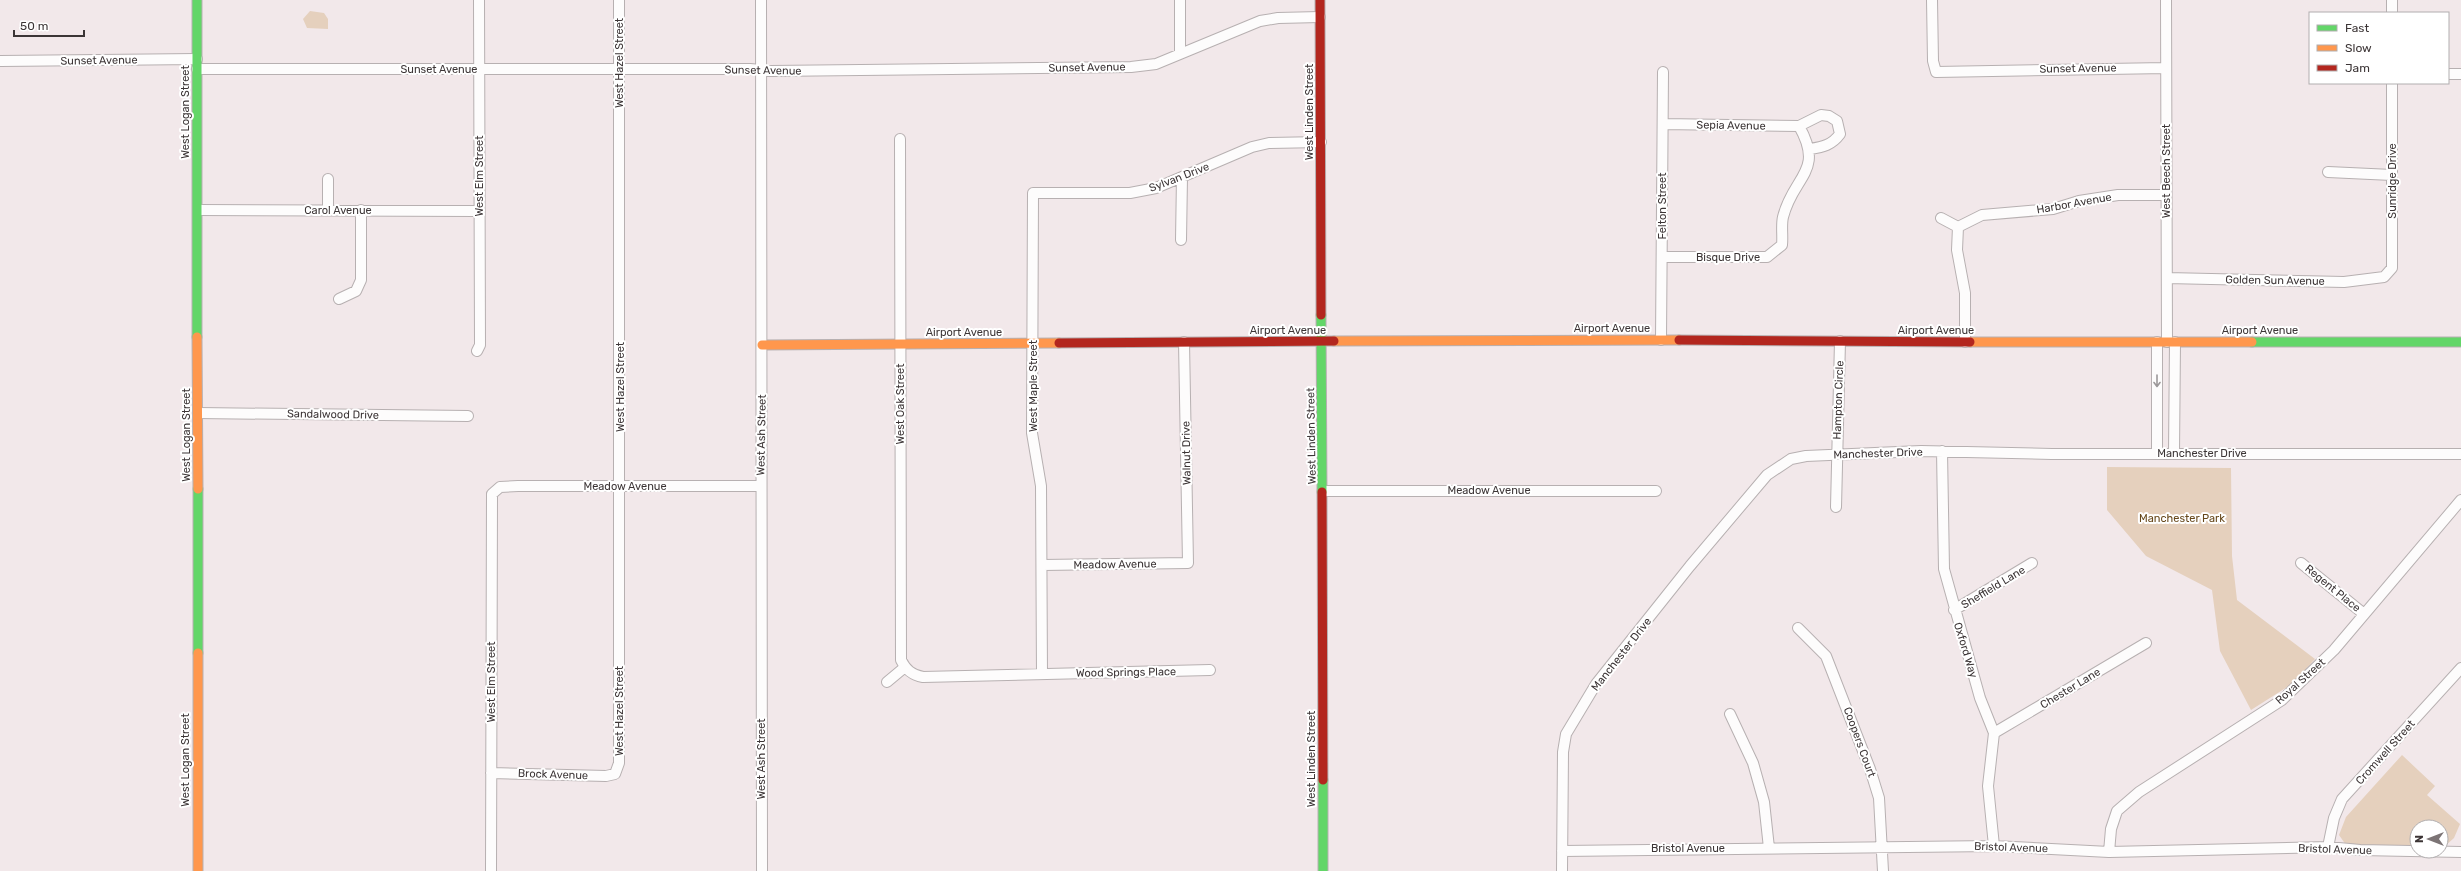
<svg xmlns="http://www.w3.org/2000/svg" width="2461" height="871" viewBox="0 0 2461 871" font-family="Rubik,sans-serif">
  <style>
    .green { fill: #e5d0bd }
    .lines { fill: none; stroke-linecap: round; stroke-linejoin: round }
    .street-casing { stroke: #b7b0b1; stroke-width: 12 }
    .fast-casing { stroke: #b7b0b1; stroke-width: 11 }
    .slow-casing { stroke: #b7b0b1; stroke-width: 11 }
    .jam-casing { stroke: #b7b0b1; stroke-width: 11 }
    .street { stroke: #fdfcfc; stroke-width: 10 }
    .fast { stroke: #63d668; stroke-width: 9 }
    .slow { stroke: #ff974d; stroke-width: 9 }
    .jam { stroke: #b3261e; stroke-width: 9 }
    .oneway { stroke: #9c9899 }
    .labels { text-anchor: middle; stroke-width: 4; stroke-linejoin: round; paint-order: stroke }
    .street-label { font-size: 11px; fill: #3c3536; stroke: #fff }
    .park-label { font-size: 11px; fill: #66471a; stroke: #fff }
  </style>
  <rect width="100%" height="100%" fill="#f2e8ea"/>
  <path class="green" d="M 310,11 L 324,13 L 328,19 L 328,29 L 307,28 L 303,19 Z
    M 2107,467 L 2231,468 L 2232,556 L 2237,600 L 2315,659 L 2292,684 L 2251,710 L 2220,651 L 2212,590 L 2146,556 L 2107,510 Z
    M 2402,755 L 2435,786 L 2427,795 L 2460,824 L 2454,838 L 2445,846 L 2441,846 L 2441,827 L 2417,827 L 2417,846 L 2346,845 L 2339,835 L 2346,817 Z"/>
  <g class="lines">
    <g class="street-casing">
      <path id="street" d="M 761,0 L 762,871
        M 1180,0 L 1180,54
        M 1932,0 L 1933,61 L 1936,72 L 2166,68
        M 2166,0 L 2167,342
        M 2392,13 L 2392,0
        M 0,61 L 197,59
        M 197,69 L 750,69 L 771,71 L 1131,67 L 1156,64 L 1260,21 L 1278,18 L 1320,17
        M 2448,74 L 2461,74
        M 1663,124 L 1799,126 L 1821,115 L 1829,116 L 1837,121 L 1840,134 C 1832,145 1823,147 1810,149
        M 900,139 L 901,660 C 906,670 912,675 923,677 L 1210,670
        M 2328,172 L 2392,175
        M 328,179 L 328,210
        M 198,210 L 479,211
        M 1941,218 L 1958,227
        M 1181,240 L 1182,177
        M 1662,257 L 1767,257 L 1782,245 C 1783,236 1781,225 1783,217 C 1793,176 1825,172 1799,126
        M 2167,278 L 2344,282 L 2384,277 L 2392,268 L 2392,83
        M 339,299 L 356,291 L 361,280 L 361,210
        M 1661,340 L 1663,72
        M 1965,342 L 1965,293 L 1957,250 L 1958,227 L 1982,215 L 2053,209 L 2079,201 L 2118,195 L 2166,195
        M 2157,342 L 2157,453
        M 477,351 L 480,345 L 479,0
        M 198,413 L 468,416
        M 1942,451 L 1944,569 L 1980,698 L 1994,733 L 1988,786 L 1994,846
        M 2174,453 L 2175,342
        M 1323,491 L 1656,491
        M 1836,507 L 1840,341
        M 2301,563 L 2364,614
        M 1042,565 L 1188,563 L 1184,342
        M 1954,610 L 2032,563
        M 1798,628 L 1826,656 L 1870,769 L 1879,798 L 1883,871
        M 1042,674 L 1041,486 L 1032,433 L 1033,193 L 1130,193 L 1156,188 L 1252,147 L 1269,143 L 1321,142
        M 887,682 L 905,667
        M 1730,714 L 1753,763 L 1764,802 L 1769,848
        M 1994,733 L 2146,643
        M 491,773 L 606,776 L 615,774 L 619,763 L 619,0
        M 2328,847 L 2334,818 L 2342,799 L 2461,668
        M 1562,851 L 1994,846 L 2109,852 L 2328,847 L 2360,850 L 2461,852
        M 2109,852 L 2111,829 L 2117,811 L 2139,792 L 2282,700 L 2334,650 L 2461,500
        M 491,871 L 492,494 L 500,487 L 518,486 L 761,486
        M 1562,871 L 1563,752 L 1566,734 L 1596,684 L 1690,566 L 1767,475 L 1791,459 L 1806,456 L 1921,451 L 2052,454 L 2461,454"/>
    </g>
    <g class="fast-casing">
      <path id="fast" d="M 197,0 L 197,337
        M 1321,315 L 1322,492
        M 2252,342 L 2461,342
        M 198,489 L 198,653
        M 1323,780 L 1323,871"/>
    </g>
    <g class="slow-casing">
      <path id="slow" d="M 197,337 L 198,489
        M 1334,341 L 1679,340
        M 1970,342 L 2252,342
        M 762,345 L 1059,343
        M 198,653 L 198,871"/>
    </g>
    <g class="jam-casing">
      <path id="jam" d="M 1320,0 L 1321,315
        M 1679,340 L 1970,342
        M 1059,343 L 1334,341
        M 1322,492 L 1323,780"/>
    </g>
    <use href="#street" class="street"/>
    <use href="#fast" class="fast"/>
    <use href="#slow" class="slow"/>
    <use href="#jam" class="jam"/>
  </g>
  <defs><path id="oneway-shaft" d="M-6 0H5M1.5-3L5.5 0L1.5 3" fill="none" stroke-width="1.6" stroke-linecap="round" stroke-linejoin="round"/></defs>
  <use class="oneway" href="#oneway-shaft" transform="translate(2157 381) rotate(90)"/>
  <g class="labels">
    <g class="street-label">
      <text transform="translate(99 60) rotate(-1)" y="4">Sunset Avenue</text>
      <text transform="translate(619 63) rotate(-90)" y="4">West Hazel Street</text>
      <text transform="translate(1087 67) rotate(-1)" y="4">Sunset Avenue</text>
      <text transform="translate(2078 68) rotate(-1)" y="4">Sunset Avenue</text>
      <text x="439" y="73">Sunset Avenue</text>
      <text transform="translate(763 70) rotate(1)" y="4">Sunset Avenue</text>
      <text transform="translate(185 112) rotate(-90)" y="4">West Logan Street</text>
      <text transform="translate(1309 112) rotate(-90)" y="4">West Linden Street</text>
      <text transform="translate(1731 125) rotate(1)" y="4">Sepia Avenue</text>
      <text transform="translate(2166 171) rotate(-90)" y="4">West Beech Street</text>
      <text transform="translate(479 176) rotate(-90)" y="4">West Elm Street</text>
      <text transform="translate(1179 177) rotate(-21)" y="4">Sylvan Drive</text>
      <text transform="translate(2392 181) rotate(-90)" y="4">Sunridge Drive</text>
      <text transform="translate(2074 203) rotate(-10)" y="4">Harbor Avenue</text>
      <text transform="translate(1662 206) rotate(-90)" y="4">Felton Street</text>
      <text x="338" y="214">Carol Avenue</text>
      <text x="1728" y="261">Bisque Drive</text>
      <text transform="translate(2275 280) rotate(1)" y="4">Golden Sun Avenue</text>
      <text x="1612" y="332">Airport Avenue</text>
      <text x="1288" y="334">Airport Avenue</text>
      <text x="1936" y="334">Airport Avenue</text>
      <text x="2260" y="334">Airport Avenue</text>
      <text x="964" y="336">Airport Avenue</text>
      <text transform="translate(1033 386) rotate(-90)" y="4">West Maple Street</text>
      <text transform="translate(620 387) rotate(-90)" y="4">West Hazel Street</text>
      <text transform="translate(1838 400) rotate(-88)" y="4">Hampton Circle</text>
      <text transform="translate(900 404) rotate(-90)" y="4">West Oak Street</text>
      <text transform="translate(333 414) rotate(1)" y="4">Sandalwood Drive</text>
      <text transform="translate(186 435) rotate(-90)" y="4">West Logan Street</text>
      <text transform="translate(761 435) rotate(-89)" y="4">West Ash Street</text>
      <text transform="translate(1311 436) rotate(-91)" y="4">West Linden Street</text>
      <text transform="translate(1186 453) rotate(-91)" y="4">Walnut Drive</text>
      <text transform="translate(1878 453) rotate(-2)" y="4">Manchester Drive</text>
      <text x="2202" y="457">Manchester Drive</text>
      <text x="625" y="490">Meadow Avenue</text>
      <text x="1489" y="494">Meadow Avenue</text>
      <text transform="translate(1115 564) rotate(-1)" y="4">Meadow Avenue</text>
      <text transform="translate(1993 587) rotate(-31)" y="4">Sheffield Lane</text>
      <text transform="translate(2333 588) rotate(39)" y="4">Regent Place</text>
      <text transform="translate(1966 650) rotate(73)" y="4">Oxford Way</text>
      <text transform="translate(1621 654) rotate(-52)" y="4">Manchester Drive</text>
      <text transform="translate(1126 672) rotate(-1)" y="4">Wood Springs Place</text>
      <text transform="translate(2300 681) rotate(-42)" y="4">Royal Street</text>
      <text transform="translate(491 682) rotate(-90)" y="4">West Elm Street</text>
      <text transform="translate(2070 688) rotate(-31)" y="4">Chester Lane</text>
      <text transform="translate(619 711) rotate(-90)" y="4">West Hazel Street</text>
      <text transform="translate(1860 742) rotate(70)" y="4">Coopers Court</text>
      <text transform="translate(2385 752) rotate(-48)" y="4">Cromwell Street</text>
      <text transform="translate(761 759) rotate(-90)" y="4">West Ash Street</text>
      <text transform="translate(1311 759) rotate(-90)" y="4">West Linden Street</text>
      <text transform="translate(185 760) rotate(-90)" y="4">West Logan Street</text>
      <text transform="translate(553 774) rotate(2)" y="4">Brock Avenue</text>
      <text transform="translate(2011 847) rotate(2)" y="4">Bristol Avenue</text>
      <text x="1688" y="852">Bristol Avenue</text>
      <text transform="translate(2335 849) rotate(2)" y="4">Bristol Avenue</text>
    </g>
    <g class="park-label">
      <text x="2182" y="522">Manchester Park</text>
    </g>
  </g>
  <rect x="2309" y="12" width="140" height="72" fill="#ffffff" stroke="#b1aeaf"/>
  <rect x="2317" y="25" width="20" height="6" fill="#63d668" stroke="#b1aeaf"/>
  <text x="2345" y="32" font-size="12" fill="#3c3536">Fast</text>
  <rect x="2317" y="45" width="20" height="6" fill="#ff974d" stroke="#b1aeaf"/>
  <text x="2345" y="52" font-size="12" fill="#3c3536">Slow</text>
  <rect x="2317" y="65" width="20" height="6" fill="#b3261e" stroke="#b1aeaf"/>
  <text x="2345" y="72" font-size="12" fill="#3c3536">Jam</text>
  <g transform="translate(2429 839) rotate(270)"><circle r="19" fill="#ffffff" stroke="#b1aeaf"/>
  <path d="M0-3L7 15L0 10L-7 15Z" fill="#7c7475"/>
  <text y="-6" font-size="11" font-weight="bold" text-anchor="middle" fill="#3c3536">N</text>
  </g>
  <path d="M14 30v6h70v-6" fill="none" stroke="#3c3536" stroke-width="2"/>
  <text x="20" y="30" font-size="12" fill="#3c3536" stroke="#ffffff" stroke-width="3" paint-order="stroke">50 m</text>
</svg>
